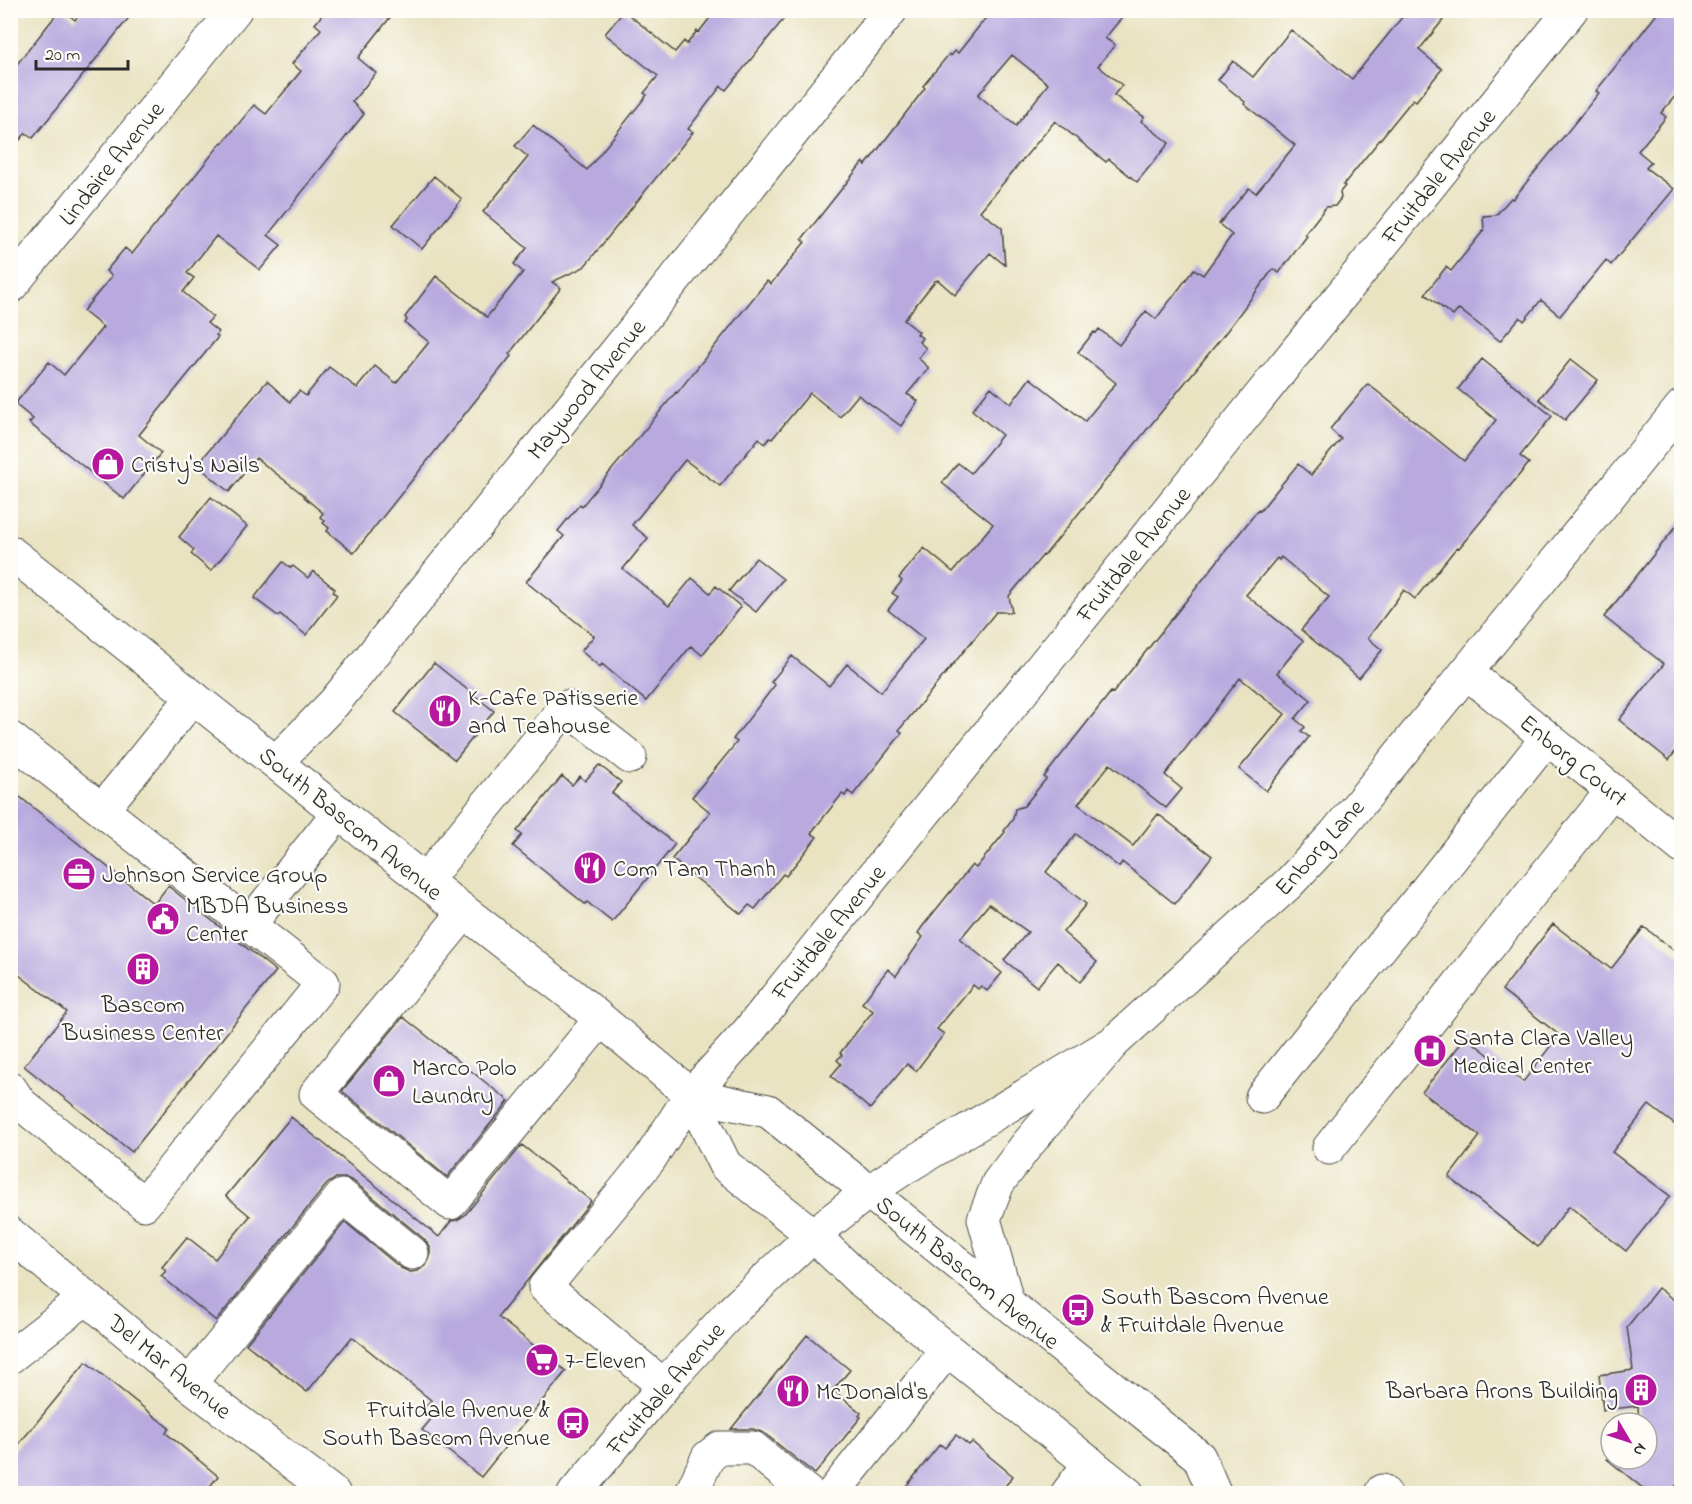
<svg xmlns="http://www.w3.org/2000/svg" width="1692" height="1504" viewBox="0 0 1692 1504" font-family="'Indie Flower',sans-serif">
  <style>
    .building { fill: #b8aadf; fill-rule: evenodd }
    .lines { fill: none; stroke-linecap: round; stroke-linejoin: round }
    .minor-casing { stroke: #484742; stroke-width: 35 }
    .major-casing { stroke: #484742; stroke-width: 35 }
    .minor { stroke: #fff; stroke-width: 33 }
    .major { stroke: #fff; stroke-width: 33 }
    .labels { text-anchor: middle; stroke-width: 4.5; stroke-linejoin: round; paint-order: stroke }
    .street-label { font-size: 24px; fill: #2b2b2b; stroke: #fdfcf7 }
    .poi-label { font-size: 24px; fill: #2b2b2b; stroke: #fdfcf7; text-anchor: start }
  </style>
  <rect width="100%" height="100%" fill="#fdfcf7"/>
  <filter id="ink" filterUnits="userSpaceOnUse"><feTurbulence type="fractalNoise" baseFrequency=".0167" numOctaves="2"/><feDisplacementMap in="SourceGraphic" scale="12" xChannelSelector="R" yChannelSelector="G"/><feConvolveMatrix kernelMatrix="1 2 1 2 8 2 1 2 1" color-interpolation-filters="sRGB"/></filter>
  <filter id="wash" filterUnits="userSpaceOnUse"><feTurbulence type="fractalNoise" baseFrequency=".008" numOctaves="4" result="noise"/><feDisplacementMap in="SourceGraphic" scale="24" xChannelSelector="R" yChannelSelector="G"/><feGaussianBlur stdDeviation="1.35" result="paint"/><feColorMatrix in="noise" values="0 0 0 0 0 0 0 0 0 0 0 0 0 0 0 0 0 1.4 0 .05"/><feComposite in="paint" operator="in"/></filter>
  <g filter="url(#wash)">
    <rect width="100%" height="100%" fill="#e9e3c2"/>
    <g id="blocks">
      <path class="building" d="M 60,10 L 63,10 L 75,20 L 83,10 L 135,10 L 33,138 L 26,133 L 10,151 L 10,73 Z
        M 326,10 L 396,10 L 358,58 L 376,73 L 352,102 L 364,114 L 268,235 L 281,245 L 260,270 L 216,236 L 187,273 L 194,278 L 183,292 L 213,317 L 207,323 L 218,332 L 216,335 L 218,337 L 139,435 L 161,453 L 124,499 L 29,423 L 33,419 L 15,404 L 49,362 L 64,375 L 103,327 L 83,311 L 112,276 L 106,271 L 125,248 L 132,254 L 222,142 L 223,143 L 254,105 L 266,114 L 301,71 L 292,64 L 321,29 L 315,24 Z
        M 716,10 L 791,10 L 726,90 L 721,86 L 688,129 L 693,132 L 584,267 L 552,282 L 561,288 L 509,354 L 511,356 L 354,553 L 327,531 L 329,528 L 323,523 L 325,521 L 320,517 L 323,513 L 304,497 L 305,496 L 256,458 L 229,492 L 197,465 L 267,381 L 290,402 L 299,391 L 306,396 L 329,367 L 357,388 L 375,366 L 396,383 L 429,342 L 405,323 L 407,320 L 405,317 L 436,276 L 487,317 L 523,272 L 514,264 L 527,248 L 483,212 L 528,157 L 515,146 L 533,125 L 587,170 L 647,95 L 644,93 L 658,76 L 605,34 L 624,11 L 675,52 L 684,41 L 687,44 L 697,31 L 699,32 Z
        M 992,10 L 1128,10 L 1105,38 L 1115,45 L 1098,66 L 1122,85 L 1114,95 L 1144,117 L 1141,121 L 1169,143 L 1137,182 L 1109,159 L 1106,162 L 1055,121 L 980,211 L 1002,228 L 1005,265 L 990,253 L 955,295 L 938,280 L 935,281 L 904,320 L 919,332 L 917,334 L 922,338 L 919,342 L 926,348 L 918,358 L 929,368 L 907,394 L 918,401 L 901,426 L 858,395 L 840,417 L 810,393 L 772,439 L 770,438 L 765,444 L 759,438 L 720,486 L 685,460 L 632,525 L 648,538 L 623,569 L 669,606 L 692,578 L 710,593 L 716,586 L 741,607 L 702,655 L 691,646 L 646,701 L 602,664 L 600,667 L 581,651 L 594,636 L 526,582 L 564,536 L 558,531 L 580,504 L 582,506 L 676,392 L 677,393 L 767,281 L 771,284 L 805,242 L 802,239 L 863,162 L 866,165 L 925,88 L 923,86 L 949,54 L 951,56 L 955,51 L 958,53 ZM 1012,55 L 1048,84 L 1016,126 L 978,95 Z
        M 1408,10 L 1451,10 L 1419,50 L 1442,69 L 1416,101 L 1413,99 L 1343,185 L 1345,186 L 1340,192 L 1341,198 L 1335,206 L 1326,207 L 1305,234 L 1307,236 L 1279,273 L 1273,269 L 1223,336 L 1044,556 L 1043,555 L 1009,596 L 1012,612 L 996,612 L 899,730 L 902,733 L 853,795 L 848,791 L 845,796 L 842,794 L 811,833 L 817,837 L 786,876 L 783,874 L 755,909 L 749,905 L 741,914 L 672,859 L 710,812 L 692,797 L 737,742 L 733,739 L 775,685 L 771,682 L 792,656 L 829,686 L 847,664 L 881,692 L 924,639 L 888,610 L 898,597 L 892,593 L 902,581 L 899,578 L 924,548 L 953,572 L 993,524 L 942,483 L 958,463 L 971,473 L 1002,435 L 972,410 L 991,387 L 1011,404 L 1030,378 L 1085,421 L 1116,383 L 1078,352 L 1094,332 L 1096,333 L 1099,329 L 1119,345 L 1146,311 L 1156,319 L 1194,269 L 1203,275 L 1232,235 L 1219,224 L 1249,188 L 1256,193 L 1295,145 L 1244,104 L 1245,102 L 1218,80 L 1233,61 L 1253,77 L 1291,30 L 1352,79 Z
        M 1660,10 L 1682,10 L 1682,88 L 1661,113 L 1666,117 L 1638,151 L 1651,162 L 1646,168 L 1674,189 L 1611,265 L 1606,260 L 1560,316 L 1541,300 L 1524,321 L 1520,317 L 1500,341 L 1459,309 L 1453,316 L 1425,294 L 1446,267 L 1451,271 L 1484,230 L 1483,216 L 1496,215 L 1511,198 L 1513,199 L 1599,93 L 1596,91 Z
        M 434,176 L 462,199 L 422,249 L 393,225 Z
        M 1482,359 L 1552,416 L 1520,456 L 1529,463 L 1459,548 L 1457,547 L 1415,599 L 1404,590 L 1368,638 L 1382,650 L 1359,678 L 1301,630 L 1329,597 L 1281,557 L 1279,560 L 1277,558 L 1246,595 L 1303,641 L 1277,673 L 1311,700 L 1295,719 L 1305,727 L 1301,731 L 1309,737 L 1266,791 L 1239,769 L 1285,714 L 1240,678 L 1165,775 L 1182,789 L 1166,808 L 1110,764 L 1078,804 L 1133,846 L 1158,814 L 1212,856 L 1175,904 L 1122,862 L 1119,867 L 1076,834 L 1046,872 L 1086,904 L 1063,932 L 1097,962 L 1080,982 L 1058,962 L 1037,987 L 1004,960 L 1028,932 L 989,904 L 960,939 L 1002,973 L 987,991 L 981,986 L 978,989 L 973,985 L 937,1029 L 944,1034 L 916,1071 L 907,1064 L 870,1109 L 831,1076 L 841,1064 L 837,1060 L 842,1055 L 840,1053 L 873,1011 L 862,1003 L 888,969 L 896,976 L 923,937 L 918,933 L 922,927 L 972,865 L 976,868 L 1005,832 L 1004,831 L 1013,819 L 1015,809 L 1024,806 L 1046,779 L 1044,777 L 1070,744 L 1111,692 L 1113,693 L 1258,510 L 1260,511 L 1298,464 L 1311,475 L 1341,439 L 1330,429 L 1368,384 L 1464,461 L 1496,420 L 1458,389 Z
        M 1571,359 L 1598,380 L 1565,420 L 1539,399 Z
        M 211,497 L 247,526 L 211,571 L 191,554 L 194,550 L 179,537 Z
        M 1682,519 L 1682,743 L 1669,760 L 1619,720 L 1664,664 L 1604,617 Z
        M 756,558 L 783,579 L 756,612 L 729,591 Z
        M 283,562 L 291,568 L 293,566 L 308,578 L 313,571 L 335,589 L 333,592 L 337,595 L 306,635 L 280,614 L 278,616 L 254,598 Z
        M 434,663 L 494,711 L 455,760 L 395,712 Z
        M 599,765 L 621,782 L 612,793 L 675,844 L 612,922 L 587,902 L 585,904 L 513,846 L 522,835 L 517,831 L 562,776 L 572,785 L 580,776 L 585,781 Z
        M 10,789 L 154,904 L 168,886 L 276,971 L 132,1152 L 24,1066 L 67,1012 L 10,968 Z
        M 1553,924 L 1611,969 L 1644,927 L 1682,957 L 1682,1130 L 1649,1105 L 1612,1152 L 1670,1196 L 1626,1251 L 1569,1206 L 1538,1247 L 1449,1177 L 1480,1136 L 1422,1092 L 1466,1037 L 1523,1082 L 1559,1035 L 1502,990 Z
        M 403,1017 L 509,1101 L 447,1177 L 342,1091 Z
        M 291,1117 L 439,1237 L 451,1221 L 457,1220 L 465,1215 L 522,1145 L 591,1201 L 498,1317 L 566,1371 L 481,1477 L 422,1430 L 432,1418 L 422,1411 L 431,1400 L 352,1337 L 307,1392 L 246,1344 L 345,1222 L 401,1268 L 410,1272 L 418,1271 L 427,1264 L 430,1257 L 430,1247 L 424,1239 L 353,1181 L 346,1178 L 336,1178 L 327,1184 L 216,1321 L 161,1276 L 166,1271 L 162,1267 L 187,1237 L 215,1259 L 250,1216 L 226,1196 Z
        M 1658,1288 L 1682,1306 L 1682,1478 L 1669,1494 L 1650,1494 L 1607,1459 L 1647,1459 L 1647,1423 L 1639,1423 L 1638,1406 L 1603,1410 L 1599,1375 L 1633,1370 L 1627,1327 Z
        M 807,1335 L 850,1370 L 833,1390 L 861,1413 L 859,1416 L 861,1417 L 815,1474 L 764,1433 L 753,1429 L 731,1429 Z
        M 86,1362 L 169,1428 L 166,1433 L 218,1476 L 204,1494 L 10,1494 L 10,1455 Z
        M 956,1435 L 969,1445 L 972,1442 L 1013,1476 L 999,1494 L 900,1494 L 940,1444 L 945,1448 Z"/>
    </g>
  </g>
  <g filter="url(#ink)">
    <use href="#blocks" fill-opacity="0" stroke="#484742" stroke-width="1.5"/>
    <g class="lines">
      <g class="minor-casing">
        <path id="minor" d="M 10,287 L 235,10
          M 1466,672 L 1682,847
          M 10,738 L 323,983 L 144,1204 L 20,1103 L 10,1088
          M 276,762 L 334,703 L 891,10
          M 102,810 L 193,697
          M 425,881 L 566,707 L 630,757
          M 464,913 L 316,1094 L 450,1203 L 600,1020
          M 249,925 L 339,812
          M 1262,1097 L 1547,738
          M 1329,1148 L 1612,791
          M 10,1234 L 189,1384 L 334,1494
          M 10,1357 L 86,1298
          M 189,1384 L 342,1196 L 412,1253
          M 664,1386 L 545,1287 L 649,1160 L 691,1095 L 748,1032 L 1571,10
          M 1382,1491 L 1385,1494
          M 574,1494 L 674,1374 L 730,1313 L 813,1235 L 868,1192 L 906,1167 L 1113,1043 L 1288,884 L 1335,834 L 1682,406
          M 691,1494 L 708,1457 L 720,1448 L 753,1448 L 809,1494
          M 832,1494 L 947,1350
          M 1067,1494 L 1090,1463"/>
      </g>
      <g class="major-casing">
        <path id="major" d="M 10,552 L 425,881 L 573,996 L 691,1095 L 725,1165 L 813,1235 L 858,1278 L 1128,1494
          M 691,1095 L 768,1111 L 1199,1457 L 1215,1494
          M 1008,1304 L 984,1219 L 998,1183 L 1026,1146 L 1113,1043"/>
      </g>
      <use href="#minor" class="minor"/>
      <use href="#major" class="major"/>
    </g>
  </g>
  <defs>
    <g id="shop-disc" transform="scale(1.725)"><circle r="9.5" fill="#b5179e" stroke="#fdfcf7"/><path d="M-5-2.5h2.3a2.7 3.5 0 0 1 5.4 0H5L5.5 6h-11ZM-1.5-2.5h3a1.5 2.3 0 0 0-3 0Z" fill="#fff"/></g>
    <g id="restaurant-disc" transform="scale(1.725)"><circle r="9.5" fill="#b5179e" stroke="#fdfcf7"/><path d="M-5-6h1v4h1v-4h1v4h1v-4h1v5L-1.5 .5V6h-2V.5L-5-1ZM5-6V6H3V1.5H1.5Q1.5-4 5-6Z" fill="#fff"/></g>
    <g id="office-disc" transform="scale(1.725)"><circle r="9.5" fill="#b5179e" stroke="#fdfcf7"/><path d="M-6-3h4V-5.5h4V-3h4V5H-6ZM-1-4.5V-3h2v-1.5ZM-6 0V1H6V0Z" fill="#fff"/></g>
    <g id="civic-disc" transform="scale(1.725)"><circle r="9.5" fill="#b5179e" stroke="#fdfcf7"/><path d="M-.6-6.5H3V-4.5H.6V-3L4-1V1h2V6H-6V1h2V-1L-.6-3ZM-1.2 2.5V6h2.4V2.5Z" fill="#fff"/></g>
    <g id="building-disc" transform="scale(1.725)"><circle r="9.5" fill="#b5179e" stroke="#fdfcf7"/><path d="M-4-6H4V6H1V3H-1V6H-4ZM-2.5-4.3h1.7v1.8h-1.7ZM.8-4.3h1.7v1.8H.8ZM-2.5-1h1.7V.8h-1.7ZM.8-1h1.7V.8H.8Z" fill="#fff"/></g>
    <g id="hospital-disc" transform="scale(1.725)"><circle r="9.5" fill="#b5179e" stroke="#fdfcf7"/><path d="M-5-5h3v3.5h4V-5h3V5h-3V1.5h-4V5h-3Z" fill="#fff"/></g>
    <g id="bus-disc" transform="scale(1.725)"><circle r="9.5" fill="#b5179e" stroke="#fdfcf7"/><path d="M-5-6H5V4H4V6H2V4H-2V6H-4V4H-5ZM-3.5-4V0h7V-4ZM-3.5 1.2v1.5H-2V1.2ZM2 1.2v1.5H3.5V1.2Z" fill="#fff"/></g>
    <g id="supermarket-disc" transform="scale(1.725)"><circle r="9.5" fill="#b5179e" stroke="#fdfcf7"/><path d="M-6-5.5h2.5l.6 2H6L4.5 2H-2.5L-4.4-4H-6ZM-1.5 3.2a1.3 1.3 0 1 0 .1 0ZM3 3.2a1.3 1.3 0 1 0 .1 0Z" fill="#fff"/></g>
  </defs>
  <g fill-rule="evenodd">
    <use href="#shop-disc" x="108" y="464"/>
    <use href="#restaurant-disc" x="445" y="711"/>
    <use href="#restaurant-disc" x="590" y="868"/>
    <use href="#office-disc" x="79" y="874"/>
    <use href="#civic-disc" x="163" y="919"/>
    <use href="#building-disc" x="143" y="969"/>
    <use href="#hospital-disc" x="1430" y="1051"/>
    <use href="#shop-disc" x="389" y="1081"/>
    <use href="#bus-disc" x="1078" y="1310"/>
    <use href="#supermarket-disc" x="542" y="1360"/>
    <use href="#building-disc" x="1641" y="1390"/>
    <use href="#restaurant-disc" x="793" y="1391"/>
    <use href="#bus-disc" x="573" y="1423"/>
  </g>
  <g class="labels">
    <g class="street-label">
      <text transform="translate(111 163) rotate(-51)" y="8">Lindaire Avenue</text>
      <text transform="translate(1438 176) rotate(-51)" y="8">Fruitdale Avenue</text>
      <text transform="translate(586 389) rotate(-51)" y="8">Maywood Avenue</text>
      <text transform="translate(1133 554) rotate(-51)" y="8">Fruitdale Avenue</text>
      <text transform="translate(1574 760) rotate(39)" y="8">Enborg Court</text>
      <text transform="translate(351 823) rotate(39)" y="8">South Bascom Avenue</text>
      <text transform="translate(1319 847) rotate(-48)" y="8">Enborg Lane</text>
      <text transform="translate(828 932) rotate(-51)" y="8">Fruitdale Avenue</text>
      <text transform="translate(968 1272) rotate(39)" y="8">South Bascom Avenue</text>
      <text transform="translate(170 1366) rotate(39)" y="8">Del Mar Avenue</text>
      <text transform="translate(665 1388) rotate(-49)" y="8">Fruitdale Avenue</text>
    </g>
    <g class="poi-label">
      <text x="131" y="472">Cristy's Nails</text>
      <text x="468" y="705">K-Cafe Patisserie<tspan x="468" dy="28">and Teahouse</tspan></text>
      <text x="613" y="876">Com Tam Thanh</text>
      <text x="102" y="882">Johnson Service Group</text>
      <text x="186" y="913">MBDA Business<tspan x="186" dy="28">Center</tspan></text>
      <text x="143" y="1012" text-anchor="middle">Bascom<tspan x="143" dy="28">Business Center</tspan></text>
      <text x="1453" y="1045">Santa Clara Valley<tspan x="1453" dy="28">Medical Center</tspan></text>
      <text x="412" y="1075">Marco Polo<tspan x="412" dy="28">Laundry</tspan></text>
      <text x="1101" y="1304">South Bascom Avenue<tspan x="1101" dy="28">&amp; Fruitdale Avenue</tspan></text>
      <text x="565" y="1368">7-Eleven</text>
      <text x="1618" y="1398" text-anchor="end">Barbara Arons Building</text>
      <text x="816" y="1399">McDonald's</text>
      <text x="550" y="1417" text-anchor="end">Fruitdale Avenue &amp;<tspan x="550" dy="28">South Bascom Avenue</tspan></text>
    </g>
  </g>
  <rect width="1692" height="1504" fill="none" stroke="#fdfcf7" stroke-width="36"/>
  <g transform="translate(1629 1441) rotate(129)"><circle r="28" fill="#fdfcf7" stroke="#a9a8a5" stroke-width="1.5"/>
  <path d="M0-4.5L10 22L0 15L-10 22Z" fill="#b5179e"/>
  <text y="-9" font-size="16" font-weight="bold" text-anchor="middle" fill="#2b2b2b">N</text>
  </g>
  <path d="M36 60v9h92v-9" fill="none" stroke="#2b2b2b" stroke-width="3"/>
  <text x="45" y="60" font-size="18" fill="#2b2b2b" stroke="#fdfcf7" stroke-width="4.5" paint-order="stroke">20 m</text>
</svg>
